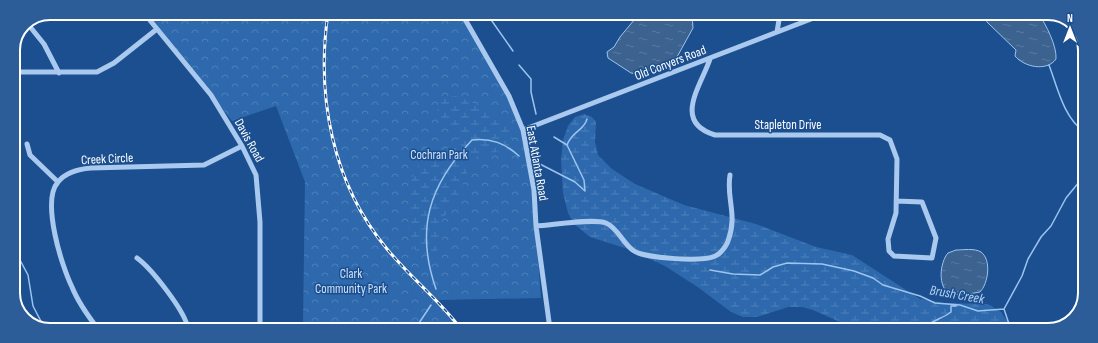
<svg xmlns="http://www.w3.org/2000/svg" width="1098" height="343" viewBox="0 0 1098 343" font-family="'Sofia Sans Condensed',sans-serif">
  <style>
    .forest { fill: url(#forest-crowns) }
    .wetland { fill: url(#wetland-marsh) }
    .water { fill: url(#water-ripples); stroke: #9cc4f0 }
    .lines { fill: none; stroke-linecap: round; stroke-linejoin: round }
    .stream { stroke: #9cc4f0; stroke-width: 1.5 }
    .minor { stroke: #a9c9ee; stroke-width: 5 }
    .rail-casing { stroke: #fff; stroke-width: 3 }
    .rail { stroke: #1b4f8f; stroke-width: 1.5; stroke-dasharray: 4.5; stroke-linecap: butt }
    .labels { text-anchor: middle; stroke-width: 3; stroke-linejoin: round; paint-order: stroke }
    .street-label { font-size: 13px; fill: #fff; stroke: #1b4f8f }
    .park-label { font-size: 13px; fill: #cfe3fa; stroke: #1b4f8f }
    .water-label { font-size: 14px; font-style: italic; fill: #b5d3f5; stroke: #1b4f8f }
    .rim { fill: none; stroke: #fff; stroke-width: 2 }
  </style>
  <defs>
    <pattern id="forest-crowns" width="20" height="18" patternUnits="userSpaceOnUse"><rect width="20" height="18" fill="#2e69ad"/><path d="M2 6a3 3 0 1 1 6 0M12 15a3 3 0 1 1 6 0" fill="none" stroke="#4d80b9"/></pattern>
    <pattern id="wetland-marsh" width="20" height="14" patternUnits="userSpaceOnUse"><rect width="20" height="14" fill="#2e69ad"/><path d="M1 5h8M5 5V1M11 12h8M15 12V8" fill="none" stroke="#4d80b9"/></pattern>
    <pattern id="water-ripples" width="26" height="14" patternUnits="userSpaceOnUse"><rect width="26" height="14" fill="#3c6290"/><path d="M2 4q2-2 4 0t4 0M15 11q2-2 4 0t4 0" fill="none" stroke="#597aa1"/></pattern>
  </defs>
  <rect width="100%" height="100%" fill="#1b4f8f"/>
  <path class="forest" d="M 147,13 L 464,14 L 525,129 L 532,177 L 541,298 L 438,300 L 414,278 L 461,329 L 258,329 L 257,322 L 303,322 L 305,182 L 276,106 L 232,121 Z"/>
  <path class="wetland" d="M 456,96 C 471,101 533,127 506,148 C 497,155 483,150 474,159 C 468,166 467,175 463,184 C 456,197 449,209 441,222 C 440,228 443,233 442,240 C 440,258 416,259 410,242 C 406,232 410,222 411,212 C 412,205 409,198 410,191 C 410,183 413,172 418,166 C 426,158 460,147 458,135 C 457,126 443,120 437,114 L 439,100 L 441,97 Z
    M 584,114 L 592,117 L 596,122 L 595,142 L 598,155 L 612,169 L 635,184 L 684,205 L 756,224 L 816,247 L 852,255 L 920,299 L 945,303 L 988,304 L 1001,312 L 1007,321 L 1008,330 L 858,330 L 813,310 L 802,307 L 788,307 L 757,317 L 743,317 L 731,312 L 699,288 L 665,266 L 628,249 L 590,237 L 574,224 L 568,213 L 563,193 L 561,160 L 563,140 L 568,126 L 575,117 Z"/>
  <path class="water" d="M 639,14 L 692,14 L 693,28 L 677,57 L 671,62 L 638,74 L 631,73 L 608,58 L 607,52 L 614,47 L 620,37 Z
    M 984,14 L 1039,14 C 1046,25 1057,46 1056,59 C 1047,72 1024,67 1015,56 L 1016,50 L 987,22 Z
    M 956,250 C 962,250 975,248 981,252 C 992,260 988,284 980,292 L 963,295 L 950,294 C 937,287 940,262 948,253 Z"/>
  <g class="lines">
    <path class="stream" d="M 487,14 L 513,51
      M 519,65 L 531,79 L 531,92 L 536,114
      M 1049,65 C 1057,86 1064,119 1084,131
      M 554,137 L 567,145
      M 536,162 L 575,182 L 585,191
      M 585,191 L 584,180 L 567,145 C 572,131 584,131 587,119
      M 13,247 L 28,275 L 33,306 L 45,329
      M 710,270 L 733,274 L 760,275 L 773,267 L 787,263 L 822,264 L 854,271 L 873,278 L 883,285 L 920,296 L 935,303 L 960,305 L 978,311 L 1004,309
      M 436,289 C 415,229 429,185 472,140 C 491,138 505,143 519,156
      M 1004,309 L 1022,276 L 1028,259 L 1041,237 L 1051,226 L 1066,198 L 1084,176
      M 1004,309 L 1011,330
      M 415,329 L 431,305
      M 922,330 C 929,321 942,319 951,312 L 951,306 L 956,306"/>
    <path class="minor" d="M 144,13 L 211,95 L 242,146 L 256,175 L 260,222 L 260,329
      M 462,14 L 509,96 L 523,130 L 534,190 L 536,226 L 550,329
      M 27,23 L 44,44 L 59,73
      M 777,32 L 780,14
      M 710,59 C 701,86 672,122 715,135 L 880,135 L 890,140 L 897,159 L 896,213 L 888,239 L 889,251 L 894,256 L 932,258 L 936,238 L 922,202 L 896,201
      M 13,72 L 97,72 L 114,63 L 157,29
      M 523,130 L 824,14
      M 27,144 L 30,155 L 58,182
      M 536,226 C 553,225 593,218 606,223 C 618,228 623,244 634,251 C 645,258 706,263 717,255 C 721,253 727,245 728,241 C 738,214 726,199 730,175
      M 137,258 C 151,268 186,312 188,329
      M 98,329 C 88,316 78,302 72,287 C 62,267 41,201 58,182 C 66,172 79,169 91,168 L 204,165 L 242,146"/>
    <g class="rail-casing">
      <path id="rail" d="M 328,13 C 316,96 332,183 387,249 C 410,277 439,300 461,329"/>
    </g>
    <use href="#rail" class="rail"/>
  </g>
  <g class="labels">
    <g class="street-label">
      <text transform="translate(670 62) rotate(-21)" y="5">Old Conyers Road</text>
      <text x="788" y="129">Stapleton Drive</text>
      <text transform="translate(250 140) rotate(61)" y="5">Davis Road</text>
      <text transform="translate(107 158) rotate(-3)" y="5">Creek Circle</text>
      <text transform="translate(538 163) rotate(80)" y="5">East Atlanta Road</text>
    </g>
    <g class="park-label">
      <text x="439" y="159">Cochran Park</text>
      <text x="351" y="278">Clark<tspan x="351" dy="15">Community Park</tspan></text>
    </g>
    <g class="water-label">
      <text transform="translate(957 294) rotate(10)" y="5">Brush Creek</text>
    </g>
  </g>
  <path d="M0 0H1098V343H0ZM50 20H1048A30 30 0 0 1 1078 50V293A30 30 0 0 1 1048 323H50A30 30 0 0 1 20 293V50A30 30 0 0 1 50 20Z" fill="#2d5d98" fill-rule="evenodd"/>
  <path class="rim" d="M50 20H1048A30 30 0 0 1 1078 50V293A30 30 0 0 1 1048 323H50A30 30 0 0 1 20 293V50A30 30 0 0 1 50 20Z"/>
  <g transform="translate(1070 28)" stroke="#1b4f8f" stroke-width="3" paint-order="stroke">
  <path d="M0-3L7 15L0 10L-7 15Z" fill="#ffffff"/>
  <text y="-6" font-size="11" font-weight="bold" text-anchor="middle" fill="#ffffff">N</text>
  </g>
</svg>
